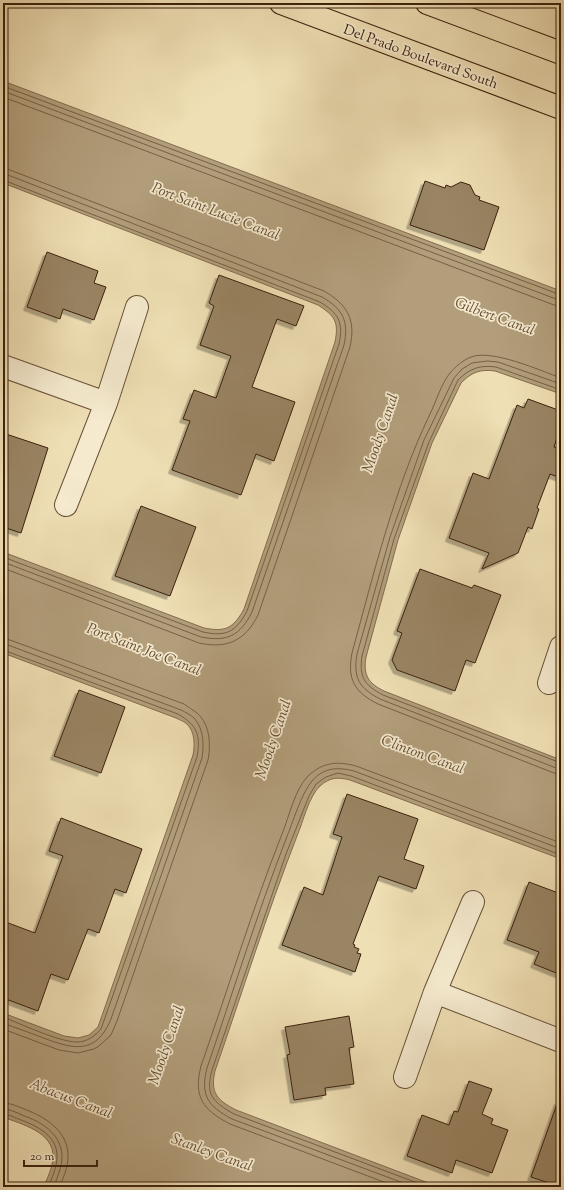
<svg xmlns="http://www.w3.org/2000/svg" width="564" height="1190" viewBox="0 0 564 1190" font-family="'Sorts Mill Goudy',serif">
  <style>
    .water { fill: #b29e7b; stroke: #826c4f }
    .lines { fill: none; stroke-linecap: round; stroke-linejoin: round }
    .shore { stroke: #766044; stroke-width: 1 }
    .building { fill: #998464; stroke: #3b210d; filter: url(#shadow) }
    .minor-casing { stroke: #685037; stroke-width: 24 }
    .primary-casing { stroke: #3b210d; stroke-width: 24 }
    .minor { stroke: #f5eace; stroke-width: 22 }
    .primary { stroke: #efdfb4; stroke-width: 22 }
    .labels { text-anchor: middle; stroke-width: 3.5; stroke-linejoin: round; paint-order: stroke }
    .street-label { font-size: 14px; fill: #3b210d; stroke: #f5eace }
    .water-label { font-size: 15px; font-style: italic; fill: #654d34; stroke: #f5eace }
  </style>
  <defs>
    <filter id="shadow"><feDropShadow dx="-3.5" dy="3.5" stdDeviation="0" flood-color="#0004"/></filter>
  </defs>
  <rect width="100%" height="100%" fill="#efdfb4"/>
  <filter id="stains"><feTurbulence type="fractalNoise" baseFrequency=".005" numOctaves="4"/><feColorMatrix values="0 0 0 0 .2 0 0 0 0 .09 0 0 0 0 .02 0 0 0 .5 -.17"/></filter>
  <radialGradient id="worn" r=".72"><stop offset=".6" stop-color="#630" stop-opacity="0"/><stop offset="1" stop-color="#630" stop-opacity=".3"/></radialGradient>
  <path class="water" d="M 3,81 L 561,291 L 561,394 L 495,371 C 480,369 472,372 461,383 L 432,443 L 398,540 L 366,657 C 363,675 368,683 384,691 L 561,760 L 561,859 L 350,780 C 338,777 330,777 320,786 C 309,796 303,822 297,836 C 267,913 242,993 215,1071 C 210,1093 217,1100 236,1110 L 439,1187 L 44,1187 C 47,1178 53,1167 53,1157 C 54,1132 21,1124 3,1117 L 3,1013 L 64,1036 L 78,1038 L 89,1035 L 98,1027 L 193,755 C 195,745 195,732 187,724 C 185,722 180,720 176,718 L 3,653 L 3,552 L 204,628 C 225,632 233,629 244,609 L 335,342 C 339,322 335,316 318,305 L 3,183 Z"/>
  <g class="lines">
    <path class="shore" d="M 3,86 L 561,295
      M 3,91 L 556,299 L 561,300
      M 3,97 L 554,305 L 561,306
      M 3,168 L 10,170 L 324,291 C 348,305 356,320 350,347 L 258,615 C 245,641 227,649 199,643 L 3,568
      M 3,175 L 8,175 L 322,297 C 343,309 349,321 344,345 L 252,612 C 240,636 227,642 201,637 L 3,562
      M 3,180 L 320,302 C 338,313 344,322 339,344 L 247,611 C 236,632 226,637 203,632 L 3,557
      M 561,378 C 539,370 492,349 471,357 C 463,360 455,367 450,373 C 441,384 436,402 430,414 C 394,489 374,573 352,653 C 347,679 354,692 378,704 L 554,773 L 561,774
      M 561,384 L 498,362 L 487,361 L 472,363 L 462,369 L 454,378 L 424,440 L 390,537 L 357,654 C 353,678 359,688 380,699 L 556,768 L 561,768
      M 561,390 L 496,367 C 480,365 470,368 458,380 L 429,442 L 394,539 L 362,656 C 359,677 364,685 383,695 L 561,763
      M 3,639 L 10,640 L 184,704 C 188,707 193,710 197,713 C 210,724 211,745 208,760 L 117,1021 L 111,1035 L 99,1046 L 94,1049 L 78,1053 L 59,1050 L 3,1029
      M 3,645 L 8,645 L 181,710 C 185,712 191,715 194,718 C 204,729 204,745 202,758 L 111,1019 C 96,1056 72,1049 41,1037 C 28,1032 16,1028 3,1023
      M 3,650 L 178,714 C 197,725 201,735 197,757 L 101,1029 C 95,1036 87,1042 77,1042 C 59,1042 21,1024 3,1017
      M 3,1103 C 12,1103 21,1108 29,1111 C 49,1119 69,1134 68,1157 C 68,1168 63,1177 60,1187
      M 3,1109 C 11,1109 19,1114 27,1117 C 44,1123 62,1136 62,1157 C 62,1167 57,1177 54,1187
      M 3,1114 C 9,1114 15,1118 21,1120 C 37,1126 58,1136 57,1157 C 57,1167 52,1178 48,1187
      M 397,1187 L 230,1124 C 203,1110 193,1097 201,1066 C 228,989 252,910 282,834 C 289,817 295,789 308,776 C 323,762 337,761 356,766 L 561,843
      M 414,1187 L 232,1119 C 208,1106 200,1096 207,1068 C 233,992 257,914 286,839 C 293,822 301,794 312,781 C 324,767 338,767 354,771 L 561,849
      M 428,1187 L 234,1114 C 213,1102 205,1095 212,1070 L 286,854 L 309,796 L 316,784 L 326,777 L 338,773 L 351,776 L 561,855"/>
  </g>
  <path class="building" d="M 425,181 L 445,188 L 446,185 L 451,187 L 461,182 L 470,185 L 475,195 L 480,197 L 479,200 L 499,207 L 484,250 L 410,225 Z
    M 47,252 L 98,271 L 94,283 L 106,287 L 94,320 L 63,309 L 60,319 L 27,307 Z
    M 219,275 L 304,306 L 296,326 L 277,319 L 252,387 L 295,402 L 274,461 L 256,454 L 241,495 L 172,470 L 190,421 L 183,419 L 194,390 L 216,398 L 231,356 L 200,345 L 214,306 L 209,303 Z
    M 528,399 L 561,411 L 561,426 L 554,447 L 561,449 L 561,478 L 550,474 L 537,508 L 539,509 L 532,529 L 528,527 L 518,553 L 482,569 L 489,553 L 449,538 L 473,473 L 489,479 L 517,405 L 524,408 Z
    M 3,433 L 48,448 L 21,533 L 3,527 Z
    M 141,506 L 196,527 L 170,596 L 115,576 Z
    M 420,569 L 472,588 L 474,585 L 501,595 L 475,663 L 466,660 L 455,691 L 397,670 L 392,660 L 402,633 L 397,631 Z
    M 79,690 L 125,707 L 101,773 L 54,756 Z
    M 347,794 L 418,819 L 404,859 L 424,866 L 416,889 L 379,876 L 353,944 L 355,945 L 354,947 L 359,949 L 357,953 L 361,954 L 355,972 L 282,945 L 304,887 L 323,895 L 342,837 L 333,834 Z
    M 61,818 L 142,849 L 126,893 L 115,889 L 99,933 L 88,929 L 68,980 L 51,974 L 38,1011 L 3,998 L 3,921 L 35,933 L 63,856 L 49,851 Z
    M 529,882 L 561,894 L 561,975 L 534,964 L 539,952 L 507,940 Z
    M 349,1016 L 354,1047 L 349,1048 L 354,1084 L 325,1088 L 326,1095 L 294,1100 L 287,1055 L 290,1054 L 285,1027 Z
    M 469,1081 L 492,1089 L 482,1114 L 493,1119 L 491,1124 L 508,1130 L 492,1173 L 456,1160 L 452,1173 L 407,1156 L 422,1115 L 449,1125 L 454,1111 L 458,1112 Z
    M 558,1101 L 561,1102 L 561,1187 L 531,1177 Z"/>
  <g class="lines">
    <g class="minor-casing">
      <path id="minor" d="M 3,366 L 106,403 L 137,307
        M 66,505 L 106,403
        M 549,683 L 561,647
        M 473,902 L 435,992 L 561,1041
        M 405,1077 L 435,992"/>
    </g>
    <g class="primary-casing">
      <path id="primary" d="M 281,3 L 561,108
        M 427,3 L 561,53"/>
    </g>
    <use href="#minor" class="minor"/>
    <use href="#primary" class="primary"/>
  </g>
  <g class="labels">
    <g class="street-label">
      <text transform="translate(421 56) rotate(20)" y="5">Del Prado Boulevard South</text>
    </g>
    <g class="water-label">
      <text transform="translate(216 211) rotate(21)" y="5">Port Saint Lucie Canal</text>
      <text transform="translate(495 316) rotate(20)" y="5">Gilbert Canal</text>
      <text transform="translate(380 433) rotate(-71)" y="5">Moody Canal</text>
      <text transform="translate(144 649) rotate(21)" y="5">Port Saint Joe Canal</text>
      <text transform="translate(273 739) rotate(-71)" y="5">Moody Canal</text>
      <text transform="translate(423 754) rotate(20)" y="5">Clinton Canal</text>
      <text transform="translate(166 1045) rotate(-71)" y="5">Moody Canal</text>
      <text transform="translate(71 1098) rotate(21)" y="5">Abacus Canal</text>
      <text transform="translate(212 1152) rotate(20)" y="5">Stanley Canal</text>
    </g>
  </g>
  <rect width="564" height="1190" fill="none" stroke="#efdfb4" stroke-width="16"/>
  <rect x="4" y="4" width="556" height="1182" fill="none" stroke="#3b210d" stroke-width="2"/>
  <rect x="8" y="8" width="548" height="1174" fill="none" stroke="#3b210d"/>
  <path d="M24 1160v6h73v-6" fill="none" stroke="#3b210d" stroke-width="2"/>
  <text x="30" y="1160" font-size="12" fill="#3b210d" stroke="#f5eace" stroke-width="3" paint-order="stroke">20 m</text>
  <rect width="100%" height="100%" filter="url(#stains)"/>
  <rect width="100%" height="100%" fill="url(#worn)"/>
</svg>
